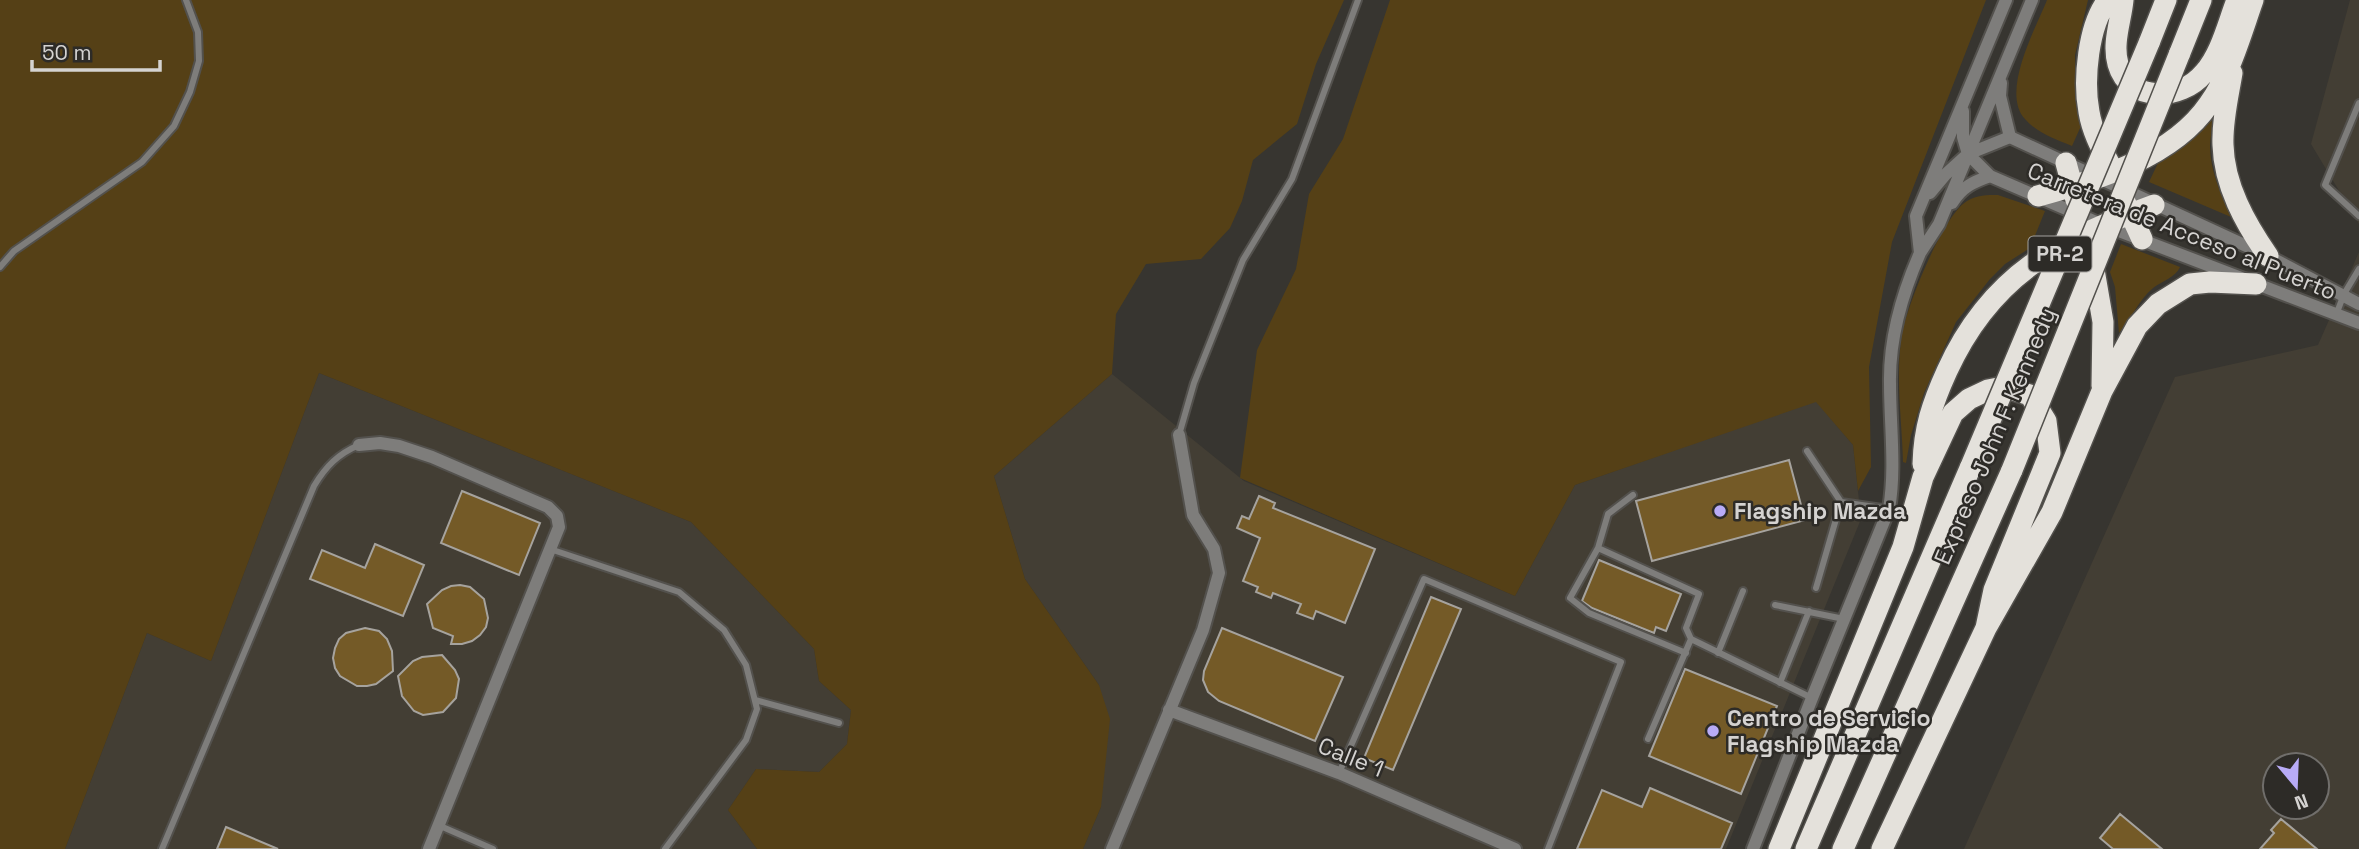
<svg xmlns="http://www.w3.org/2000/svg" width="2359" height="849" viewBox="0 0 2359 849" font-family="'Space Grotesk',sans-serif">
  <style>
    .built { fill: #433e34; fill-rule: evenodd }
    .green { fill: #554016 }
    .building { fill: #745a27; stroke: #a6a39e; stroke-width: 2 }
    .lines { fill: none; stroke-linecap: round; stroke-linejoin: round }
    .lane-casing { stroke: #53514d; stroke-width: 10 }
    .street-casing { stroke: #53514d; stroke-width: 16 }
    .highway-casing { stroke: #53514d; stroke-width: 24 }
    .lane { stroke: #7e7d7b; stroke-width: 6 }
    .street { stroke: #7e7d7b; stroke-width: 12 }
    .highway { stroke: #e4e1db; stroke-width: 21 }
    .highway-bridge-casing { stroke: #53514d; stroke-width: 24; stroke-linecap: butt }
    .highway-bridge { stroke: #e4e1db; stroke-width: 21 }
    .poi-dot { fill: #b8abf7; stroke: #2d2b27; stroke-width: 2.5 }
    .labels { text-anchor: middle; stroke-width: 5; stroke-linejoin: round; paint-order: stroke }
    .shield { fill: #2d2b27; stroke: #a3a19e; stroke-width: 2 }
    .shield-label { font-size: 21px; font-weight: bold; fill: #d5d3d1 }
    .street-label { font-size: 23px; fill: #d5d3d1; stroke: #2d2b27 }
    .poi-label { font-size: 23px; font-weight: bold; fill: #d5d3d1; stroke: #2d2b27; text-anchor: start }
  </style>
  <rect width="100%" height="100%" fill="#373530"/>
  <path class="built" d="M 2350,0 L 2359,0 L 2359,224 L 2311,144 Z
    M 2359,252 L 2359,849 L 1964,849 L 2175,377 L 2318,345 ZM 2275,765 L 2317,765 L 2317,807 L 2275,807 Z
    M 319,373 L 691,522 L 814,649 L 819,681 L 851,710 L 847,744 L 819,772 L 756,769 L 728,810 L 757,849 L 65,849 L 147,633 L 211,661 Z
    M 1112,374 L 1244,481 L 1515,596 L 1575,485 L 1816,401 L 1853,445 L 1861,519 L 1726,849 L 1083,849 L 1101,807 L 1099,685 L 1025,579 L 994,476 Z"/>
  <path class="green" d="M 0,0 L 1344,0 L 1316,64 L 1297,124 L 1253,160 L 1242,201 L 1230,228 L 1201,259 L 1146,264 L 1116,314 L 1112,374 L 994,476 L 1025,579 L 1099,685 L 1110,719 L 1101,807 L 1083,849 L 757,849 L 728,810 L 756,769 L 819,772 L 847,744 L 851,710 L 819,681 L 814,649 L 691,522 L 319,373 L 211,661 L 147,633 L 65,849 L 0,849 Z
    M 1390,0 L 1986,0 L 1892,242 L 1869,367 L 1871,467 L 1858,491 L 1853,445 L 1816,402 L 1575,485 L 1515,596 L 1240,478 L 1257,350 L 1296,269 L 1309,194 L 1343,139 Z
    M 2047,0 L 2088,0 L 2075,55 L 2076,105 L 2081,126 L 2072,146 C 2055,139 2037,133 2025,119 C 2000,92 2036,28 2047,0 Z
    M 2211,118 C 2214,127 2210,136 2210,146 C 2210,170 2221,195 2231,217 L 2149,182 L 2158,163 L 2188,142 Z
    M 1998,195 L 2045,211 L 2030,248 L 2005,264 L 1990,279 L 1956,322 L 1924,393 L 1911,435 L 1906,463 L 1903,462 C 1902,421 1895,376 1902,334 C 1907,306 1943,215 1967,201 C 1977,195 1987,195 1998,195 Z
    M 2121,244 L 2180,267 C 2176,277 2162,281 2153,288 C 2138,301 2131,319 2119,333 L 2115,287 L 2110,272 Z"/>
  <path class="building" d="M 1789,460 L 1805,520 L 1652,561 L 1636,501 Z
    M 462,491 L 540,523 L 519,575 L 441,543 Z
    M 1259,496 L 1275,503 L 1273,508 L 1375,549 L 1345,623 L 1316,611 L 1313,619 L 1297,613 L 1301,604 L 1273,593 L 1271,598 L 1256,592 L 1258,587 L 1243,581 L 1260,538 L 1237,528 L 1242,516 L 1249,519 Z
    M 375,544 L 424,565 L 403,616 L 310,579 L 322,550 L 365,568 Z
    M 1599,560 L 1681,594 L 1666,631 L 1656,627 L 1654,633 L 1592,608 L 1582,601 Z
    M 460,585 L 470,587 L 484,599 L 488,618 L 486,627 L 480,635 L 472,641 L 462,644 L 451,644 L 453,636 L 433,628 L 427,604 L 442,590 L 451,586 Z
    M 1431,597 L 1461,609 L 1393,770 L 1364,758 Z
    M 365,628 L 379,631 L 387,639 L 392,651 L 393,671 L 376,684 L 367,686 L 357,686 L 340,676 L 335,668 L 333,658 L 335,648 L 339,639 L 346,633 Z
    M 1222,628 L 1343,677 L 1315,741 L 1219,701 L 1208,692 L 1203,680 L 1204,671 Z
    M 442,655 L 455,670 L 459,679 L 456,698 L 443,712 L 423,715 L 414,711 L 402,696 L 398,676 L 413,661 L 422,657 Z
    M 1685,669 L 1777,706 L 1741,794 L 1649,756 Z
    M 1650,788 L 1732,823 L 1721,849 L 1577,849 L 1602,790 L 1642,807 Z
    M 2120,814 L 2162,849 L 2113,849 L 2100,838 Z
    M 2281,819 L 2317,849 L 2260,849 L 2274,833 L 2271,830 Z
    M 226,827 L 278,849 L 217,849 Z"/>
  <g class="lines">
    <g class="lane-casing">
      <path id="lane" d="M 2359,103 L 2325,185 L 2359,216
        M 0,267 L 14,251 L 142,162 L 174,126 L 190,92 L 199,61 L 198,32 L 186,0
        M 2336,315 L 2344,294 L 2359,269
        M 1179,435 L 1194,383 L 1243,260 L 1292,179 L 1358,0
        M 1807,451 L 1841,502
        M 1598,548 L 1608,514 L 1633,495
        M 550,549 L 679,592 L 724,630 L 746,665 L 757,709 L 746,740 L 665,849
        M 1816,588 L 1841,502 L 1889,509
        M 1775,605 L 1844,619
        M 1686,653 L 1589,613 L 1570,598 L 1598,548 L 1699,594 L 1686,628 L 1691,639 L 1812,698
        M 1718,653 L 1743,591
        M 1780,683 L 1809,611
        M 755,700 L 839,723
        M 1648,739 L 1691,639
        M 1339,773 L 1424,579 L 1621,662 L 1548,849
        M 438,825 L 493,849
        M 162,849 L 314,486 C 326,466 338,454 359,445"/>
    </g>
    <g class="street-casing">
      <path id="street" d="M 2006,0 L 1916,216 L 1920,253 L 1939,224 L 2032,0
        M 2001,83 L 2000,96 L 2010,137
        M 1963,111 L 1963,137 L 1968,154 L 1990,176 L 2103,225 L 2359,323
        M 1930,193 L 1946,174 L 1968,154 L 2010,137 L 2268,256 L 2359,304
        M 1952,203 C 1962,187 1973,182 1990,176
        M 359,445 L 380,443 L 399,446 L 432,457 L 548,507 L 557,516 L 559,527 L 429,849
        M 1169,710 L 1339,773 L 1515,849
        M 1112,849 L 1203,630 L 1219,573 L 1214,549 L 1193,515 L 1179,435
        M 1753,849 L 1812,698 L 1889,509 C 1896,468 1890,426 1890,384 C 1889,339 1902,294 1920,253"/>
    </g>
    <g class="highway-casing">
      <path id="highway" d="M 2108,0 C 2088,25 2083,80 2089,112 C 2092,130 2100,146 2109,163
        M 2123,0 C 2121,21 2112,43 2118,64 C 2129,103 2181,101 2204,73 C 2221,54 2228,23 2237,0
        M 2149,43 L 2166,0
        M 2179,55 L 2201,0
        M 2232,73 C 2228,97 2222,121 2223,145 C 2224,185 2245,223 2268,256
        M 2066,163 L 2076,200
        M 2038,196 C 2097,180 2173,157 2209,104 C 2230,74 2241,34 2253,0
        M 2125,202 L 2142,239
        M 2092,258 L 2103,322 L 2102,386
        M 1923,464 C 1924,428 1932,404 1947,371 C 1991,274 2059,240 2154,205
        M 1779,849 L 1903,547 L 1923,477 L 1953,413 L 1969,399 L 1988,390 L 2003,387 L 2030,395 L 2046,421 L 2050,453 L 1994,590 L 1986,628
        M 1806,849 L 1971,466
        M 1843,849 L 2012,470
        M 1882,849 L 1986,628 L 2052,512 L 2102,391 L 2137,326 L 2158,304 L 2190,284 L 2210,282 L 2256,284"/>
    </g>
    <use href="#lane" class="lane"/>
    <use href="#street" class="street"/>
    <use href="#highway" class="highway"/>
    <g class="highway-bridge-casing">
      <path id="highway-bridge" d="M 1971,466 L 2149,43
        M 2012,470 L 2179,55"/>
    </g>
    <use href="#highway-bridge" class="highway-bridge"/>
  </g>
  <g class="poi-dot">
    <circle cx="1720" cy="511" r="7"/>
    <circle cx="1713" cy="731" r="7"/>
  </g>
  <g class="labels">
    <rect class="shield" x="2028.5" y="236.5" width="63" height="35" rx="5"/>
    <g class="shield-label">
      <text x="2060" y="261">PR-2</text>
    </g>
    <g class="street-label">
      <text transform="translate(2182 231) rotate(22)" y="8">Carretera de Acceso al Puerto</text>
      <text transform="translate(1995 436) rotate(-67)" y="8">Expreso John F. Kennedy</text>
      <text transform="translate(1351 757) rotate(22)" y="8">Calle 1</text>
    </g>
    <g class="poi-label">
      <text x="1734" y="519">Flagship Mazda</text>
      <text x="1727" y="726">Centro de Servicio<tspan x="1727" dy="26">Flagship Mazda</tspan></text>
    </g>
  </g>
  <g transform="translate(2296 786) rotate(161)"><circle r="33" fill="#2d2b27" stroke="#706e6b" stroke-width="2"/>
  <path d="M0-5L12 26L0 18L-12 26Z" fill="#b8abf7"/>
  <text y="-10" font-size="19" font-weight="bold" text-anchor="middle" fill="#d5d3d1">N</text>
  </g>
  <path d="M32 60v10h128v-10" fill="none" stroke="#d5d3d1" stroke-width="3.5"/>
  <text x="42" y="60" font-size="21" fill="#d5d3d1" stroke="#2d2b27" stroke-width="5" paint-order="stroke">50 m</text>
</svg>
